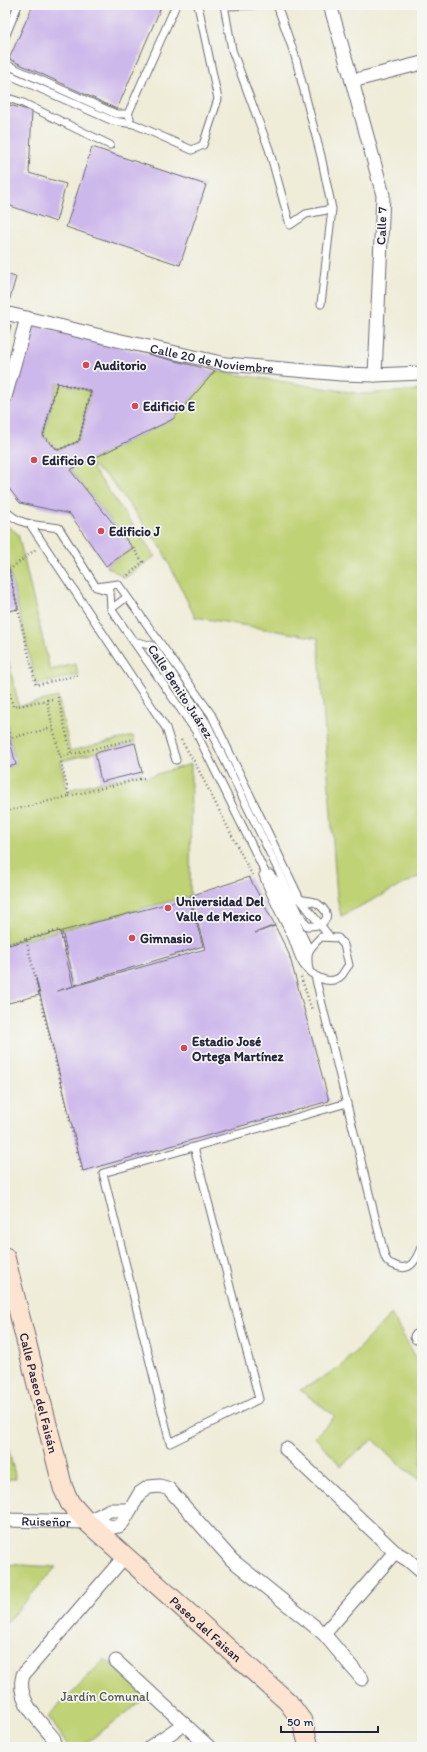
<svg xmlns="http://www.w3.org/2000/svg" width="427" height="1752" viewBox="0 0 427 1752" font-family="Itim,sans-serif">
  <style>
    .green { fill: #bfd275; stroke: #707a58 }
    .building { fill: #cdb8eb; fill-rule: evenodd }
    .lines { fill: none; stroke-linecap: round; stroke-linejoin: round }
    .lane-casing { stroke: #6a6972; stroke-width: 9 }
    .street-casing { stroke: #6a6972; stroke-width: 15 }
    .secondary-casing { stroke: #6a6972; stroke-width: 21 }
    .path { stroke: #6a6972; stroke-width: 2.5; stroke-dasharray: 1 3; stroke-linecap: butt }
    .lane { stroke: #fff; stroke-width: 7 }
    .street { stroke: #fff; stroke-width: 13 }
    .secondary { stroke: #fde4d1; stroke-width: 19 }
    .poi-dot { fill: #d1495b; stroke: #f6f6f2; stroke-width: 1.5 }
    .labels { text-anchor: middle; stroke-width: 3.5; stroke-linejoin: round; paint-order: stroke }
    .street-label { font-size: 13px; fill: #22223b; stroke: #f6f6f2 }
    .poi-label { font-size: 13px; font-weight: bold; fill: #22223b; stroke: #f6f6f2; text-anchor: start }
    .park-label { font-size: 13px; fill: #51574c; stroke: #f6f6f2 }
  </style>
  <rect width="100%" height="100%" fill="#f6f6f2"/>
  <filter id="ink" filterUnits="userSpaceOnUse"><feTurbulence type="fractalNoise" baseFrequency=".025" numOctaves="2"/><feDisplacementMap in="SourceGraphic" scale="8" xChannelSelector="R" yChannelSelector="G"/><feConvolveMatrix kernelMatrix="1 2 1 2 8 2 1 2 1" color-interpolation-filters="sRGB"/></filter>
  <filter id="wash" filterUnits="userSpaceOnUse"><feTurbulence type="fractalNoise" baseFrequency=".012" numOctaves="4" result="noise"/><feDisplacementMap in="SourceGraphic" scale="16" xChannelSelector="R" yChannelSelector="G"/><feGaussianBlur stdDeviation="0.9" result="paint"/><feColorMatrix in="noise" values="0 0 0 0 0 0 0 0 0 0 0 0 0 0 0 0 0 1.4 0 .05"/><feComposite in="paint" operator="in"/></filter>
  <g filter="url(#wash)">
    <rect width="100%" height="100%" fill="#efecd8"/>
    <path class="green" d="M 215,371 L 362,394 L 422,390 L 422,875 L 341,916 L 337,897 L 318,638 L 195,617 L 161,547 L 109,478 L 89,463 L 155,556 L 125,578 L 106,566 L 133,548 L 70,470 L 173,419 Z
      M 57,383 L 91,391 L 79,441 L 58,450 L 43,436 Z
      M 5,524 L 18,534 L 50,670 L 76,664 L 78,675 L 36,685 L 5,552 Z
      M 5,647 L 19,706 L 58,697 L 70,751 L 133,736 L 135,743 L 61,761 L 67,790 L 142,772 L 144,778 L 191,764 L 190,896 L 5,945 L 5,767 L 16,765 L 5,717 Z
      M 391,1314 L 422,1368 L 422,1480 L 403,1468 L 373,1439 L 341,1466 L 315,1437 L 335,1416 L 300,1390 L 341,1367 Z
      M 5,1436 L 16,1479 L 5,1479 Z
      M 5,1564 L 56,1567 L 5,1624 Z
      M 105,1659 L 147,1697 L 81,1747 L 69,1747 L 48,1716 Z"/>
    <g id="blocks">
      <path class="building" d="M 33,5 L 162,5 L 117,109 L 9,59 Z
        M 5,104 L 32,111 L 29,173 L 66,184 L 56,222 L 5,204 Z
        M 92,147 L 206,185 L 180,265 L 66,227 Z
        M 5,274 L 16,277 L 9,302 L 5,301 Z
        M 5,324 L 11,325 L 6,345 L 5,345 Z
        M 28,324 L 215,371 L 173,419 L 70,470 L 133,548 L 106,566 L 70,514 L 20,503 L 5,483 L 5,405 ZM 57,383 L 91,391 L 79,441 L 58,450 L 43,436 Z
        M 5,555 L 18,609 L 5,612 Z
        M 5,720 L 16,765 L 5,767 Z
        M 135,743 L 142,772 L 101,782 L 95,753 Z
        M 249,877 L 275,925 L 255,933 L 275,926 L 289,954 L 329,1101 L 83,1171 L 36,978 L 39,995 L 5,1004 L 5,946 L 60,931 L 73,986 L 57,991 L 205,949 L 190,896 Z
        M 189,898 L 203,946 L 75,985 L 62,931 Z"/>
    </g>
  </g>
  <g filter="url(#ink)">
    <use href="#blocks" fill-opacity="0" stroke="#6a6972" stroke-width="1"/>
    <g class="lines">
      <g class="lane-casing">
        <path id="lane" d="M 224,5 L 232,50 L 269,149 L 290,225 L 306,214 L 332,209
          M 277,5 L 295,56 L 321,156 L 332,209 L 321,304
          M 224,6 L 255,5
          M 5,37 L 18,5
          M 5,64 L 116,114 L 128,114
          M 5,73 L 113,121 L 134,124 L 192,150 L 203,145 L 218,99 L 198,5
          M 5,97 L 23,103 L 110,145
          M 130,118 L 128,114 L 176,5
          M 5,509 C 17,526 40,525 59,528 L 96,587 L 110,591 L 111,609 L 195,730 L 307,957
          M 30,524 L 166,728 L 176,760
          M 96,587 L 118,584 L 211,714 L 300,899 C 305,901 314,901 318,904 C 335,916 324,927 307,926 L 301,917 L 206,722 L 153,646 L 133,641
          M 111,609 L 127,597
          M 270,874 L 277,882 L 309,949
          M 263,875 C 270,895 280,914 290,933 C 295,943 297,955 303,964 C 310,975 330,988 342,975 C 344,972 346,968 349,965 L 344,945 L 338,938 L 321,937 C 308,950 306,951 309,970
          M 300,899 L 329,936
          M 315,976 L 385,1257 C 387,1262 389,1263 394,1265 C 411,1274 417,1258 422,1245
          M 194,1147 L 259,1399 L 170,1443 L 103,1173 L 347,1103"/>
      </g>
      <g class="street-casing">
        <g id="street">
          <path d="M 330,5 L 352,81 L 383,195 L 375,375"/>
          <path d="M 352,81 L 422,63"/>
          <path id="s1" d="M 5,313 L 117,340 L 226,364 L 341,374 L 375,375 L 422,373"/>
          <path d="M 5,397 L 27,318"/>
          <path d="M 417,1337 L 422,1335"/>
          <path d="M 286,1449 L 395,1552 L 408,1560 L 422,1572"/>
          <path id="s2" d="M 5,1520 L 87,1522 L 114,1527 L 119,1526 L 123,1522 L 140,1493 L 149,1487 L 160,1486 L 169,1489 L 232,1560 L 324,1634 L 362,1679"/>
          <path d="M 87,1522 L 110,1510 L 128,1510"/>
          <path d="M 324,1634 L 395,1552"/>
          <path d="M 116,1661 L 209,1747"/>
          <path d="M 54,1739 C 40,1721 15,1700 23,1675 L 126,1555"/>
          <path d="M 150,1747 L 184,1724"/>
        </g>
      </g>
      <g class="secondary-casing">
        <g id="secondary">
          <path id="s3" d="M 5,1257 L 63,1488 L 70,1503 L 87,1522 L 288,1702 L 302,1721 L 309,1747"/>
        </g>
      </g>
      <path class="path" d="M 57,383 L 91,391 L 79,441 L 58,450 L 43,436 Z
        M 5,552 L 18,609 L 5,612
        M 9,570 L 36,549
        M 125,578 L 143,562 L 133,548
        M 18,609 L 36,685 L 78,675
        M 5,673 L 10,671
        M 5,674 L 13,707 L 47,700
        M 58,697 L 71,754
        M 52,699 L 47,700 L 53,728
        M 5,717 L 10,738 L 53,728 L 60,757 L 134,739
        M 181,740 L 195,763 L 253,877
        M 69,796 L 144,778
        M 5,812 L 69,796 L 60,757
        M 26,939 L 60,930 L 67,958
        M 5,945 L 26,939 L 82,1171
        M 301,977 L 312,1010"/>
      <use href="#lane" class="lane"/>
      <use href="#street" class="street"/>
      <use href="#secondary" class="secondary"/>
    </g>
  </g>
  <g class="poi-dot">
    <circle cx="86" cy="365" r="4"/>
    <circle cx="135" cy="406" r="4"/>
    <circle cx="34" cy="460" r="4"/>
    <circle cx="101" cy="531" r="4"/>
    <circle cx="168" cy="908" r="4"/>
    <circle cx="132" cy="938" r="4"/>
    <circle cx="184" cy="1048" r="4"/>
  </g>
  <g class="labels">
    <g class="street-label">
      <text transform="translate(381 226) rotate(-88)" y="5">Calle 7</text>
      <text dy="5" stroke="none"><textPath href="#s1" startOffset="212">Calle 20 de Noviembre</textPath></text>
      <text transform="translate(181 691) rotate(57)" y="5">Calle Benito Juárez</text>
      <text dy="5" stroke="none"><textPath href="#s3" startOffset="140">Calle Paseo del Faisán</textPath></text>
      <text dy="5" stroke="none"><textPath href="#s2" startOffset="41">Ruiseñor</textPath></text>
      <text dy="5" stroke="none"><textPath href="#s3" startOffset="440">Paseo del Faisan</textPath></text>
    </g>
    <g class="poi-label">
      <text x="94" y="370">Auditorio</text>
      <text x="143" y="411">Edificio E</text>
      <text x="42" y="465">Edificio G</text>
      <text x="109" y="536">Edificio J</text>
      <text x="176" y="906">Universidad Del<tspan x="176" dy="15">Valle de Mexico</tspan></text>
      <text x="140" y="943">Gimnasio</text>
      <text x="192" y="1046">Estadio José<tspan x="192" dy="15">Ortega Martínez</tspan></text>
    </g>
    <g class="park-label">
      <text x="105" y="1701">Jardín Comunal</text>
    </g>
  </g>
  <rect width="427" height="1752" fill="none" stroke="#f6f6f2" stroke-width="20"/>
  <path d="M281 1726v6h97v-6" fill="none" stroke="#22223b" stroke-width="2"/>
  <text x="287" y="1726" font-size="12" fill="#22223b" stroke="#f6f6f2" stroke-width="3" paint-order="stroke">50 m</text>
</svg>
